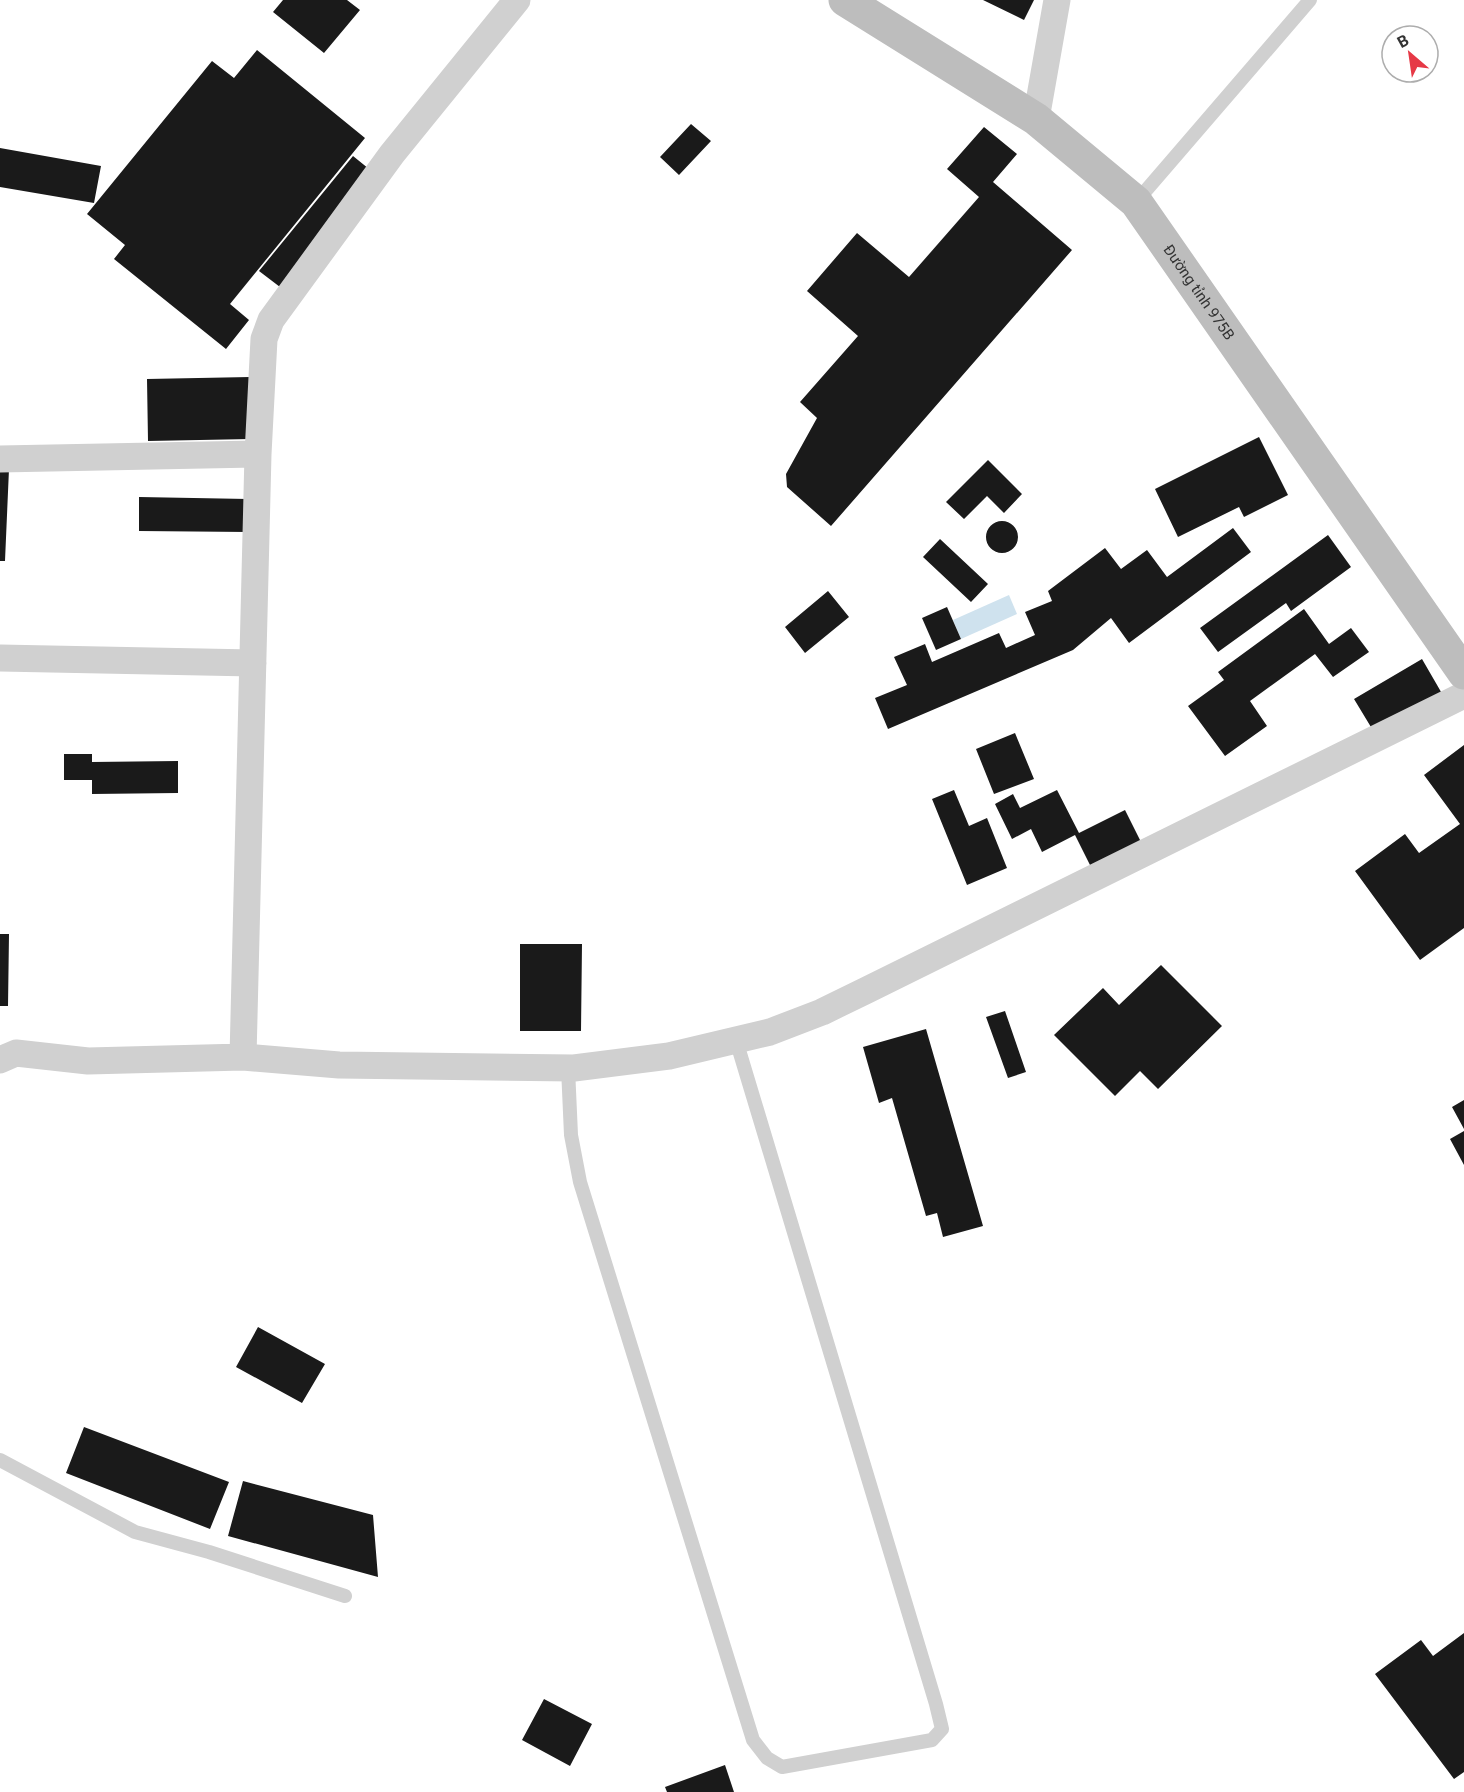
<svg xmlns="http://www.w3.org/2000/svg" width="1464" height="1792" viewBox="0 0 1464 1792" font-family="Roboto,sans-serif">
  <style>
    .water { fill: #cfe2ee }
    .building { fill: #1a1a1a }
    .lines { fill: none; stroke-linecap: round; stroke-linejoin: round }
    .lane { stroke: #d0d0d0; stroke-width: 14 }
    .street { stroke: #d0d0d0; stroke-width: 27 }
    .secondary { stroke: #bdbdbd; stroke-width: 33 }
    .labels { text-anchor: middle; stroke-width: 6; stroke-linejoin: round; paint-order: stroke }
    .street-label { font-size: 15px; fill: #333; stroke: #fff }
  </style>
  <rect width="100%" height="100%" fill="#fff"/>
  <path class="water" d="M 1009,595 L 1017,614 L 961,639 L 953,620 Z"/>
  <path class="building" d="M 283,0 L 347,0 L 360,10 L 324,53 L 273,12 Z
    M 983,0 L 1034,0 L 1024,20 Z
    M 257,50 L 365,138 L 230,304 L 249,320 L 226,349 L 114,259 L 125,245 L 87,214 L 212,61 L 234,78 Z
    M 691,124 L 711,141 L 679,175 L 660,157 Z
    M 984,127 L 1017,154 L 993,182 L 1072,250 L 831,526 L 787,487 L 786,474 L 817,418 L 800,402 L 858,336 L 807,291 L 857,233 L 909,277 L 979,197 L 947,169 Z
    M 0,148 L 101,166 L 94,203 L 0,187 Z
    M 353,156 L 374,173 L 280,287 L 259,271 Z
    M 250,377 L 251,439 L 148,441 L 147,379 Z
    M 1259,437 L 1288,495 L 1244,517 L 1239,507 L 1178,537 L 1155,489 Z
    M 988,460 L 1022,494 L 1004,513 L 987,496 L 964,519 L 946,502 Z
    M 0,468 L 9,469 L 5,561 L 0,561 Z
    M 139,497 L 248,499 L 248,532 L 139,531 Z
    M986 537a16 16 0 1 1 32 0a16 16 0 1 1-32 0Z
    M 1233,528 L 1251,552 L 1129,643 L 1111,618 L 1073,650 L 888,729 L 875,698 L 907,685 L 894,657 L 925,644 L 932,662 L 999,633 L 1006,648 L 1035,635 L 1025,612 L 1052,601 L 1048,591 L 1105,548 L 1121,569 L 1147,550 L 1167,577 Z
    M 1328,535 L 1351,567 L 1291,611 L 1286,603 L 1218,652 L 1200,628 Z
    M 940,539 L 988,584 L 971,602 L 923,557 Z
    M 828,591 L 849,617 L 805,653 L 785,627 Z
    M 947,607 L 961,639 L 936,650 L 922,618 Z
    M 1304,609 L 1329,644 L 1351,628 L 1369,652 L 1333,677 L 1315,654 L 1250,701 L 1267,726 L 1225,756 L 1188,706 L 1224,680 L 1218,672 Z
    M 1422,659 L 1444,697 L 1377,737 L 1354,699 Z
    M 1015,733 L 1034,779 L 994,794 L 976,749 Z
    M 1464,745 L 1464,928 L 1420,960 L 1355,871 L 1405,834 L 1419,853 L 1460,824 L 1424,775 Z
    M 64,754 L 92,754 L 92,762 L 178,761 L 178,793 L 92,794 L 92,780 L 64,780 Z
    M 954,790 L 969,826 L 987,818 L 1007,868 L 967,885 L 932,799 Z
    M 1057,790 L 1079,833 L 1125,810 L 1144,848 L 1094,873 L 1075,835 L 1042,852 L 1031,829 L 1012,839 L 995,804 L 1013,794 L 1020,808 Z
    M 0,934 L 9,934 L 8,1006 L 0,1006 Z
    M 520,944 L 582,944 L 581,1031 L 520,1031 Z
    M 1161,965 L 1222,1026 L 1158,1089 L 1140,1071 L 1115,1096 L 1054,1035 L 1103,988 L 1119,1005 Z
    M 1005,1011 L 1026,1072 L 1008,1078 L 986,1017 Z
    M 926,1029 L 983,1226 L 943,1237 L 937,1213 L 926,1216 L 892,1098 L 879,1103 L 863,1047 Z
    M 1464,1100 L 1464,1129 L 1452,1107 Z
    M 1464,1131 L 1464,1165 L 1450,1139 Z
    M 258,1327 L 325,1364 L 302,1403 L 236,1367 Z
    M 84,1427 L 229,1482 L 210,1529 L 66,1473 Z
    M 243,1481 L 373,1515 L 378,1577 L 228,1536 Z
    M 1464,1633 L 1464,1772 L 1454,1779 L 1375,1674 L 1421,1640 L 1433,1656 Z
    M 544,1699 L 592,1724 L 570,1766 L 522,1740 Z
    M 725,1765 L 734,1792 L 667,1792 L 665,1787 Z"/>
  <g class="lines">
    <path class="lane" d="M 1136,202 L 1310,0
      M 568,1068 L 571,1135 L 580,1182 L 753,1740 L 767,1758 L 782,1767 L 932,1740 L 942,1729 L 936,1704 L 736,1040
      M 0,1460 L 135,1532 L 209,1552 L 345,1596"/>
    <path class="street" d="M 1036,119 L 1057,0
      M 0,459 L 258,454
      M 0,658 L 253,663
      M 243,1057 L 258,454 L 264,339 L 271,320 L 392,154 L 517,0
      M 0,1060 L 16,1053 L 88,1061 L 243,1057 L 339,1065 L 574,1068 L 669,1056 L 770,1032 L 822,1012 L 865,991 L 1464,695"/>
    <path class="secondary" id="s1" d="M 845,0 L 1036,119 L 1136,202 L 1464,673"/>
  </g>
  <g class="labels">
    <g class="street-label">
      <text dy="5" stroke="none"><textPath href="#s1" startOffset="465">Đường tỉnh 975B</textPath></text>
    </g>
  </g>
  <g transform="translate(1410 54) rotate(331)"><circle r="28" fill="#ffffff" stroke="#adadad" stroke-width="1.5"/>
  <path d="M0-4.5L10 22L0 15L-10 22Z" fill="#e63946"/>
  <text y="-9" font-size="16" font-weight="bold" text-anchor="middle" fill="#333333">B</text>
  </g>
</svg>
